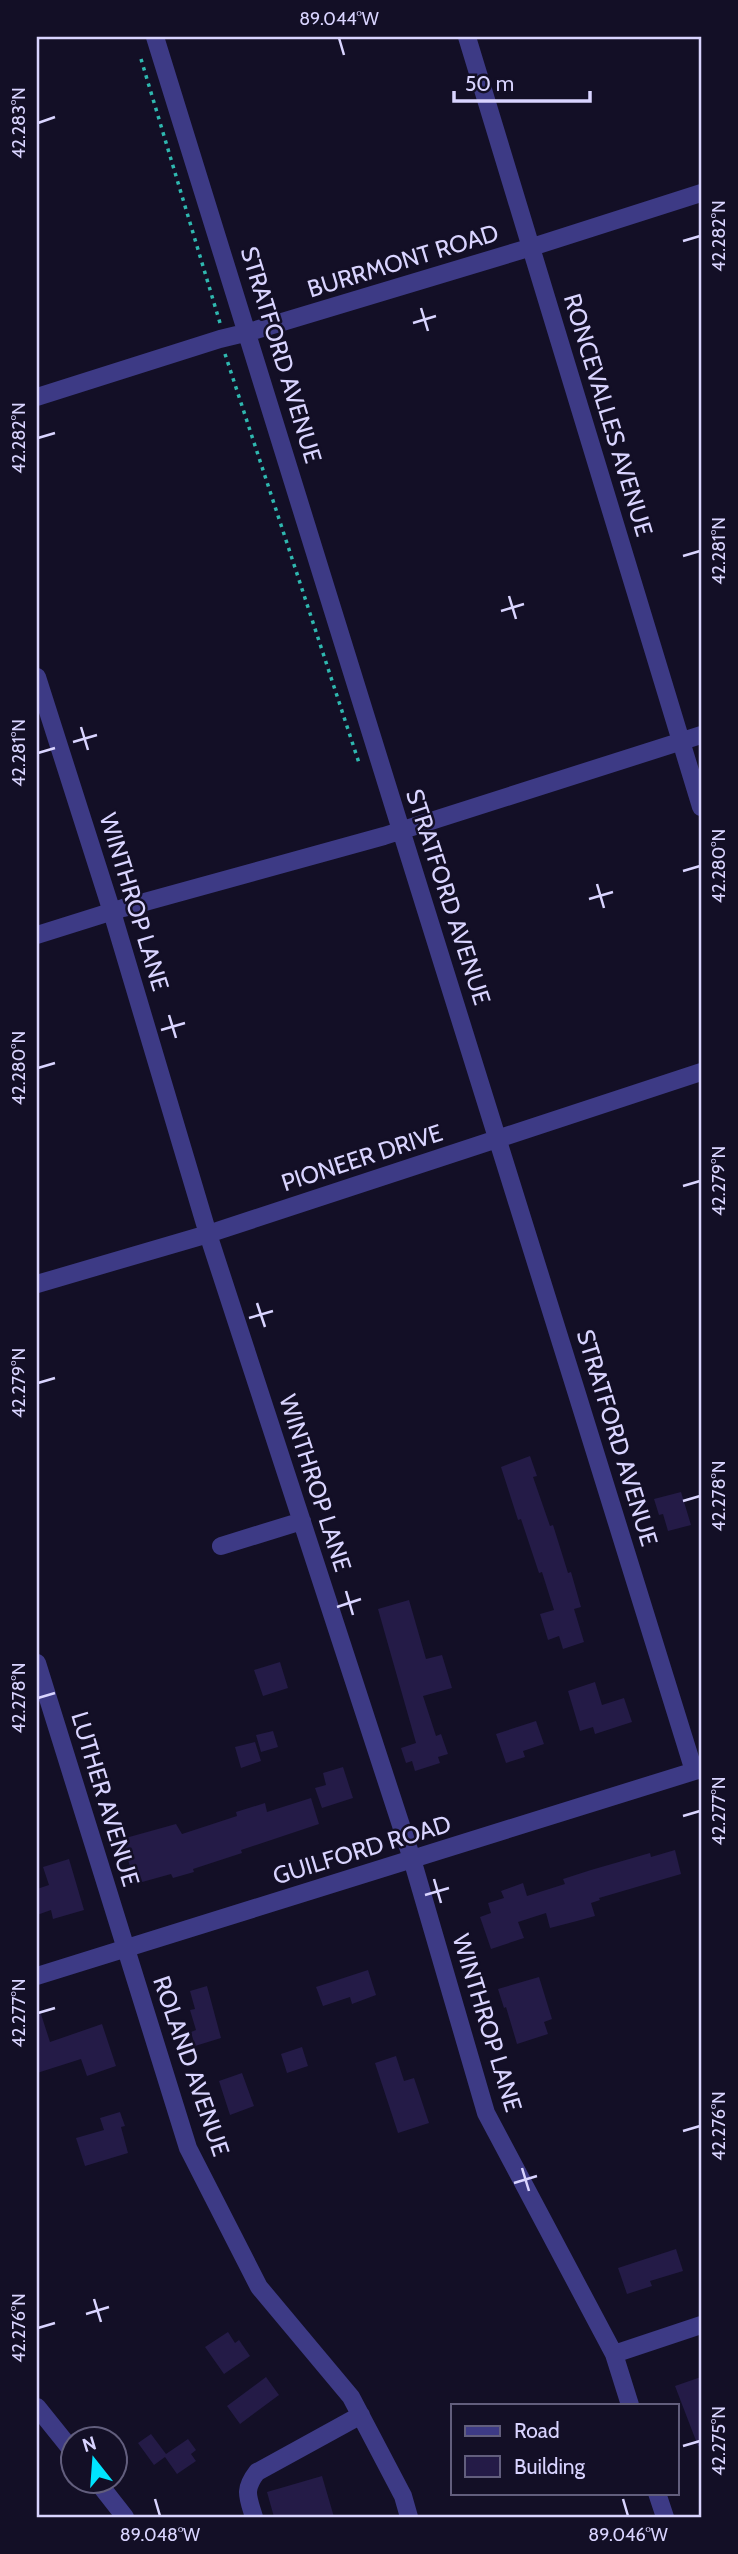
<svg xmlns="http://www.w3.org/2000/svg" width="738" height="2554" viewBox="0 0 738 2554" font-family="Cabin,sans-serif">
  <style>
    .building { fill: #241b47 }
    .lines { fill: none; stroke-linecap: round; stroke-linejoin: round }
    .path { stroke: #2fb8b0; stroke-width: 3.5; stroke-dasharray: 3.5 5; stroke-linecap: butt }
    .minor { stroke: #3d3a85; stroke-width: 18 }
    .ticks { fill: none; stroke: #d9d4ff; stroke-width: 2.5 }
    .labels { text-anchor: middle; stroke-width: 5; stroke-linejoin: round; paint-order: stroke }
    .street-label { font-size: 24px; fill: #d9d4ff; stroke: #130f26 }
    .neatline { fill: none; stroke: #d9d4ff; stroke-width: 2.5 }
    .ticks-label { font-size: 18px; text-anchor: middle; fill: #d9d4ff }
  </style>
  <rect width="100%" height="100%" fill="#130f26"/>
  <path class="building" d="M 530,1456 L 537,1476 L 533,1477 L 550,1526 L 553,1525 L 568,1573 L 571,1572 L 581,1607 L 574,1609 L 584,1642 L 563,1649 L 559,1636 L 548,1640 L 540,1614 L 554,1610 L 542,1572 L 539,1573 L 521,1519 L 518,1520 L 501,1467 Z
    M 681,1492 L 691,1525 L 668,1531 L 663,1514 L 659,1515 L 654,1499 Z
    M 409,1600 L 426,1659 L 442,1655 L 452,1688 L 423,1696 L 436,1736 L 441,1734 L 448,1754 L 438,1757 L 440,1763 L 415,1771 L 412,1761 L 406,1763 L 401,1748 L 416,1743 L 378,1609 Z
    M 280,1662 L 288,1688 L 263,1696 L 254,1670 Z
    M 595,1682 L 602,1705 L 624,1698 L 632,1722 L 595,1734 L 593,1727 L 580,1731 L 568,1691 Z
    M 536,1721 L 544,1744 L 523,1751 L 525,1757 L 506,1763 L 496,1734 Z
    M 273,1731 L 278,1747 L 261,1752 L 256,1735 Z
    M 255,1742 L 261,1761 L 241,1768 L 235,1747 Z
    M 343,1767 L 353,1798 L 322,1808 L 315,1788 L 326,1785 L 323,1773 Z
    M 311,1798 L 319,1824 L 241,1850 L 242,1853 L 193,1869 L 194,1872 L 173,1878 L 171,1874 L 135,1884 L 122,1839 L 176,1824 L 182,1834 L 237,1816 L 236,1812 L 265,1803 L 267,1812 Z
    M 675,1850 L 681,1874 L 599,1898 L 600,1900 L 591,1903 L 595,1916 L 577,1921 L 550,1928 L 546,1913 L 518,1922 L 524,1938 L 491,1949 L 480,1917 L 491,1913 L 488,1903 L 504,1898 L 501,1891 L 523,1883 L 527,1896 L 565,1884 L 563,1879 L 591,1870 L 650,1853 L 651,1857 Z
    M 69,1859 L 84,1910 L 53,1919 L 51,1910 L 37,1915 L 37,1889 L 49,1885 L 43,1867 Z
    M 368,1970 L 376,1995 L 352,2004 L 350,1997 L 323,2006 L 316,1987 Z
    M 539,1977 L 552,2019 L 544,2022 L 548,2034 L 517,2044 L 506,2007 L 504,2008 L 498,1989 Z
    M 207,1986 L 221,2038 L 195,2046 L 191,2032 L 196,2030 L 190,2010 L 195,2009 L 190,1991 Z
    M 40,2011 L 50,2042 L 102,2024 L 116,2066 L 87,2076 L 81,2059 L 37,2073 L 37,2012 Z
    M 302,2047 L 308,2066 L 287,2073 L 281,2054 Z
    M 396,2056 L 404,2081 L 414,2078 L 429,2123 L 398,2133 L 375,2063 Z
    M 242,2073 L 254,2106 L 230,2115 L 219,2081 Z
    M 120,2112 L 125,2126 L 121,2127 L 128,2153 L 85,2166 L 76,2138 L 104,2130 L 100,2118 Z
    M 676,2249 L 683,2271 L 650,2281 L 652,2286 L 627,2294 L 618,2268 Z
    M 228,2332 L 235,2343 L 239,2340 L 250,2356 L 224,2374 L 205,2347 Z
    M 266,2377 L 279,2395 L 240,2424 L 227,2406 Z
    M 701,2377 L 701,2446 L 698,2446 L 675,2386 Z
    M 151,2434 L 166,2454 L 188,2439 L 196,2450 L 191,2454 L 196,2461 L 177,2474 L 165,2457 L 154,2465 L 138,2443 Z
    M 322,2476 L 334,2517 L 274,2517 L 267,2492 Z"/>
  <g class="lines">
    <path class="path" d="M 141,59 L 220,323
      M 225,354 L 360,766"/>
    <path class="minor" d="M 155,37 C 239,301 318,566 401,830 C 499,1144 597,1457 694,1771
      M 467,37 L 701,807
      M 37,397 L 220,339 L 249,332 L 532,247 L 701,193
      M 37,677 L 112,912 L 208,1234 L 412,1859 L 486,2113 L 614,2354 L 630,2405
      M 37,935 L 123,908 L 384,836 L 701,735
      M 37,1284 L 208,1234 L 701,1072
      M 221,1546 L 302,1521
      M 37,1663 L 188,2148 L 259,2287 L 351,2397 L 403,2496 L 409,2517
      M 37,1976 L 701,1769
      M 614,2354 L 701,2325
      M 37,2407 L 74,2453
      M 96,2480 L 125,2517
      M 657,2493 L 665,2517
      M 254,2517 C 248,2497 243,2490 257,2472 L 361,2415"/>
  </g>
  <path class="ticks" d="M 339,38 L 344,55M 38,123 L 55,117M 683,241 L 700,236M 421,308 L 428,331M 413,323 L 436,316M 38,438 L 55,433M 683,556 L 700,551M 509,596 L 516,619M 501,611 L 524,604M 81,727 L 88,750M 73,742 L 97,735M 38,753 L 55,748M 683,871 L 700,866M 597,884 L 604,908M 589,899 L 613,892M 169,1015 L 176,1038M 161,1030 L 185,1023M 38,1068 L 55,1063M 683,1186 L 700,1181M 257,1303 L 265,1327M 249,1318 L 273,1311M 38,1383 L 55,1378M 683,1501 L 700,1496M 346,1591 L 353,1615M 337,1607 L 361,1599M 38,1698 L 55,1693M 683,1816 L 700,1811M 434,1879 L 441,1903M 425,1895 L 449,1888M 38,2013 L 55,2008M 683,2131 L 700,2126M 522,2168 L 529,2191M 514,2183 L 537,2176M 94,2299 L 101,2322M 86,2314 L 109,2307M 38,2328 L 55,2323M 683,2446 L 700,2441M 155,2499 L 160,2516M 623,2499 L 628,2516"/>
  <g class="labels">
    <g class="street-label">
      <text transform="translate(403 261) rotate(-17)" y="8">BURRMONT ROAD</text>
      <text transform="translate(281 355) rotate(73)" y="8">STRATFORD AVENUE</text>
      <text transform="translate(608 415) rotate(73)" y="8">RONCEVALLES AVENUE</text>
      <text transform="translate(448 897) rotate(72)" y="8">STRATFORD AVENUE</text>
      <text transform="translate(134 902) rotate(73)" y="8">WINTHROP LANE</text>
      <text transform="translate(362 1158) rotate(-18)" y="8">PIONEER DRIVE</text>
      <text transform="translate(617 1438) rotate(73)" y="8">STRATFORD AVENUE</text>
      <text transform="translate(315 1483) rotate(72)" y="8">WINTHROP LANE</text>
      <text transform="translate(105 1799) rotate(73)" y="8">LUTHER AVENUE</text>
      <text transform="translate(362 1850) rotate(-17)" y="8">GUILFORD ROAD</text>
      <text transform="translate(487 2023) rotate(73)" y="8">WINTHROP LANE</text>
      <text transform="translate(191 2066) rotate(71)" y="8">ROLAND AVENUE</text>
    </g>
  </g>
  <rect width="738" height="2554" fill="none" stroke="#130f26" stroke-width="77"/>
  <rect x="451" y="2404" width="228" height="91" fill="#130f26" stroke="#625e7d" stroke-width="2"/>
  <rect x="465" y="2426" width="35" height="10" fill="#3d3a85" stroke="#625e7d" stroke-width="2"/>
  <text x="514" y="2438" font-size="21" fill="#d9d4ff">Road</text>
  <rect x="465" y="2456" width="35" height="21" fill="#241b47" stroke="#625e7d" stroke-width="2"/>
  <text x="514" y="2474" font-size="21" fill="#d9d4ff">Building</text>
  <g transform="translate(94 2460) rotate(343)"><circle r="33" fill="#130f26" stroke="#625e7d" stroke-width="2"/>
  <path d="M0-5L12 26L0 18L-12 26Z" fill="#00e5ff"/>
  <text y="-10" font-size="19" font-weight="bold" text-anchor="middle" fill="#d9d4ff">N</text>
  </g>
  <path d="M454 91v10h136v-10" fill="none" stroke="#d9d4ff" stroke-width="3.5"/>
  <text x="465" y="91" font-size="21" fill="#d9d4ff" stroke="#130f26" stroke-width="5" paint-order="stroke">50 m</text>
  <rect x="38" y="38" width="662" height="2478" class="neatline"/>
  <g class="ticks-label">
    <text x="339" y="25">89.044°W</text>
    <text transform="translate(19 123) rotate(-90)" y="6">42.283°N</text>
    <text transform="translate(719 236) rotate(-90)" y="6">42.282°N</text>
    <text transform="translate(19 438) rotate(-90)" y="6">42.282°N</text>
    <text transform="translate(719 551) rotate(-90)" y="6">42.281°N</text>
    <text transform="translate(19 753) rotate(-90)" y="6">42.281°N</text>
    <text transform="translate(719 866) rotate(-90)" y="6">42.280°N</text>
    <text transform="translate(19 1068) rotate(-90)" y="6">42.280°N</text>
    <text transform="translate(719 1181) rotate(-90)" y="6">42.279°N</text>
    <text transform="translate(19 1383) rotate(-90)" y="6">42.279°N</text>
    <text transform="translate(719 1496) rotate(-90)" y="6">42.278°N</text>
    <text transform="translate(19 1698) rotate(-90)" y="6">42.278°N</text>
    <text transform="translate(719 1811) rotate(-90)" y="6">42.277°N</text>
    <text transform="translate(19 2013) rotate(-90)" y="6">42.277°N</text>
    <text transform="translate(719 2126) rotate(-90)" y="6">42.276°N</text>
    <text transform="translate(19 2328) rotate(-90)" y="6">42.276°N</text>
    <text transform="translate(719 2441) rotate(-90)" y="6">42.275°N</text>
    <text x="160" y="2541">89.048°W</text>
    <text x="628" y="2541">89.046°W</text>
  </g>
</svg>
